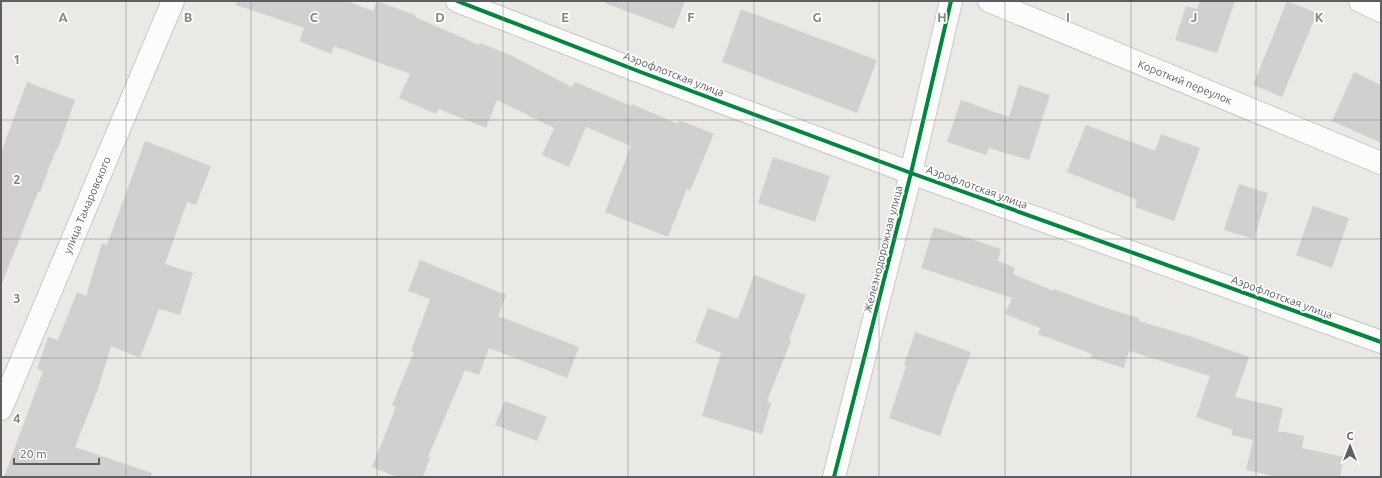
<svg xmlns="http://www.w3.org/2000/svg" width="1382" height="478" viewBox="0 0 1382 478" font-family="Ubuntu,sans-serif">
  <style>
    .building { fill: #d1d0ce }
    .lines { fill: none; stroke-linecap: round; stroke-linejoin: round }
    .minor-casing { stroke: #c7c8c7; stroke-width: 24 }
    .minor { stroke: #fcfcfb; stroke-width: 22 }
    .cycleway-casing { stroke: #fff; stroke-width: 6 }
    .cycleway { stroke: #00873e; stroke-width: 4 }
    .grid { fill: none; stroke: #838587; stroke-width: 1; stroke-opacity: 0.55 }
    .labels { text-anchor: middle; stroke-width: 3.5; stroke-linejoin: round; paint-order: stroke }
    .street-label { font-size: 11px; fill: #5b5f63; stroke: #fff }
    .grid-label { font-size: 13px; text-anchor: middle; font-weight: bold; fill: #838587; stroke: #fff; stroke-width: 3.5; stroke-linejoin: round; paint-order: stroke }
  </style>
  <rect width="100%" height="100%" fill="#ebe9e5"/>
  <path class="building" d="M 237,1 L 347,1 L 373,11 L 377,1 L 415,15 L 415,17 L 479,45 L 480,43 L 510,55 L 572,87 L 575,82 L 631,106 L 632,104 L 678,124 L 679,120 L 714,134 L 690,191 L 687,189 L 668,237 L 605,212 L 631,146 L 586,127 L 569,167 L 542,155 L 554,128 L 497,100 L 486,128 L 439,109 L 436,114 L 399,98 L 410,74 L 334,46 L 331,54 L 299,41 L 304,28 L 236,5 Z
    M 605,1 L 685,1 L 674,29 L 605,3 Z
    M 1200,1 L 1235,1 L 1217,53 L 1175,40 L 1186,6 L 1197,9 Z
    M 1287,1 L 1317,13 L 1282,97 L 1253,85 Z
    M 741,9 L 877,60 L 857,113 L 722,62 Z
    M 1354,72 L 1381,85 L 1381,143 L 1332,121 Z
    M 27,82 L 75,100 L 57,151 L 56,150 L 40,192 L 38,192 L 3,281 L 1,281 L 1,153 Z
    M 1019,85 L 1050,95 L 1029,160 L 989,148 L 986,155 L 947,142 L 961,100 L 1009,117 Z
    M 1086,125 L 1155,151 L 1161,134 L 1200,148 L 1174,221 L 1135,207 L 1137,200 L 1067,172 Z
    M 145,141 L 211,166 L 196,205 L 187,202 L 165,264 L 193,273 L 180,315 L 159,309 L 140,358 L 111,346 L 98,389 L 75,447 L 152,473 L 151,477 L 4,477 L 43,371 L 37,369 L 48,337 L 58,340 L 77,292 L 86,296 L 102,243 L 107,245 Z
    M 773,157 L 830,176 L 815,222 L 758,203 Z
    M 1239,184 L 1268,193 L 1254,239 L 1224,230 Z
    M 1313,206 L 1349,218 L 1332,268 L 1296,255 Z
    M 934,227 L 1001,249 L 998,261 L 1015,268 L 1013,274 L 1054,291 L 1054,289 L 1109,309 L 1139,318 L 1139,321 L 1189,336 L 1249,357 L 1235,397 L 1283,408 L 1278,431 L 1304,436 L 1302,448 L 1344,457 L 1340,477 L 1278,477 L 1246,470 L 1253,440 L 1231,435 L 1233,430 L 1196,417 L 1210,376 L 1129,351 L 1124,368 L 1091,358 L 1092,354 L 1038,334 L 1040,328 L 1005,314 L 1012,298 L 921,268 Z
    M 420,260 L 506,295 L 498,316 L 579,347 L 567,378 L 489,348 L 479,375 L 465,370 L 428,457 L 430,458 L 423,477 L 397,477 L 372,467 L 396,407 L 392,405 L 414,352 L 411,351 L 430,299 L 408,291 Z
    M 754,275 L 806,295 L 789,340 L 791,341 L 767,401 L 771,403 L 762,434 L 702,416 L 721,353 L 695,342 L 708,308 L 738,319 Z
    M 915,332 L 971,352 L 959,384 L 958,384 L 940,436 L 889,418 L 906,366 L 904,365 Z
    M 505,401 L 547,417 L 537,441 L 495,425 Z"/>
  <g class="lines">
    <g class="minor-casing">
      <path id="minor" d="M 457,1 L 638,71 L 911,173 L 1381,342
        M 989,1 L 1381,163
        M 1360,1 L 1381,11
        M 1,409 L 173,1
        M 834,477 L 911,173 L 951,1"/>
    </g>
    <use href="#minor" class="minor"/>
    <g class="cycleway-casing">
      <path id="cycleway" d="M 457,1 L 638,71 L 911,173 L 1381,342
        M 834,477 L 911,173 L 951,1"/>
    </g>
    <use href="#cycleway" class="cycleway"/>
  </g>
  <path class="grid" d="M 126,1 L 126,477M 251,1 L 251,477M 377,1 L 377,477M 503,1 L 503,477M 628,1 L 628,477M 754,1 L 754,477M 879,1 L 879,477M 1005,1 L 1005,477M 1131,1 L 1131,477M 1256,1 L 1256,477M 1,120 L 1381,120M 1,239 L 1381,239M 1,358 L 1381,358"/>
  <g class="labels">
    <g class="street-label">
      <text transform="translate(674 74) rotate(21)" y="4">Аэрофлотская улица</text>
      <text transform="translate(1185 82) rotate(22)" y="4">Короткий переулок</text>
      <text transform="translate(977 187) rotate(20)" y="4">Аэрофлотская улица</text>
      <text transform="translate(87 205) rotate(-67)" y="4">улица Тамаровского</text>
      <text transform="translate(883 249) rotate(-76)" y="4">Железнодорожная улица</text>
      <text transform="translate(1282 297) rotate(20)" y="4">Аэрофлотская улица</text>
    </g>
  </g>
  <g class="grid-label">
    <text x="63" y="22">A</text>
    <text x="188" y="22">B</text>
    <text x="314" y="22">C</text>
    <text x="440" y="22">D</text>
    <text x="565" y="22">E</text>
    <text x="691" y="22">F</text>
    <text x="817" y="22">G</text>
    <text x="942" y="22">H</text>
    <text x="1068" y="22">I</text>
    <text x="1194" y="22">J</text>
    <text x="1319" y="22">K</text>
    <text x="17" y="64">1</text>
    <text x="17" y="184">2</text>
    <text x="17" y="303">3</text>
    <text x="17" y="423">4</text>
  </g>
  <rect width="1382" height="478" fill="none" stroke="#5b5f63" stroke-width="4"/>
  <g transform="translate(1350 446)" stroke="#ffffff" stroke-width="3" paint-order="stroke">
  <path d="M0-3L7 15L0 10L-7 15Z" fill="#5b5f63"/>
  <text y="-6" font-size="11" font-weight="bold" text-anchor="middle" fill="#5b5f63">С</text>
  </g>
  <path d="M14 458v6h85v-6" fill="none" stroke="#5b5f63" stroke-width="2"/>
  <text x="20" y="458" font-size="12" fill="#5b5f63" stroke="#ffffff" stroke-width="3" paint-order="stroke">20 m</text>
</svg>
